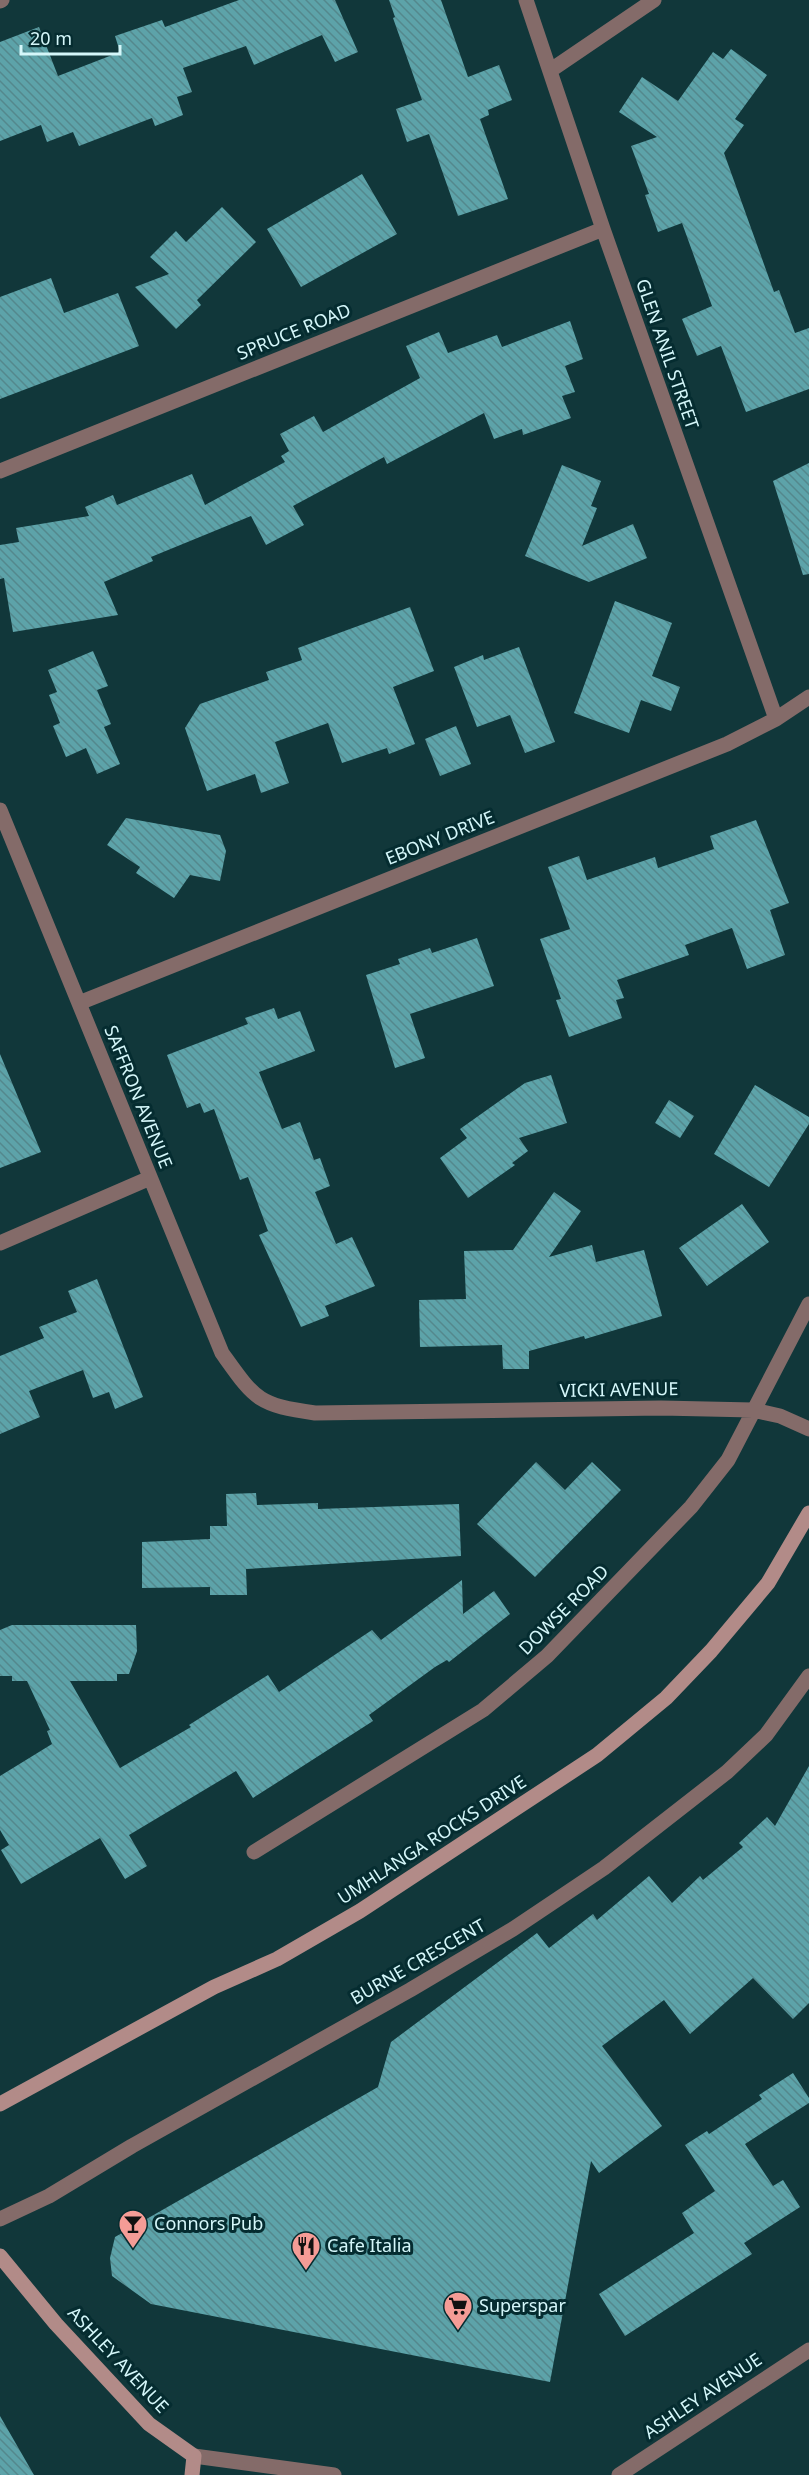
<svg xmlns="http://www.w3.org/2000/svg" width="809" height="2475" viewBox="0 0 809 2475" font-family="'Noto Sans',sans-serif">
  <style>
    .building { fill: url(#building-back-hatch) }
    .lines { fill: none; stroke-linecap: round; stroke-linejoin: round }
    .street { stroke: #846b69; stroke-width: 15 }
    .secondary { stroke: #b28b88; stroke-width: 15 }
    .labels { text-anchor: middle; stroke-width: 6; stroke-linejoin: round; paint-order: stroke }
    .street-label { font-size: 18px; fill: #d5f7fa; stroke: #052c30 }
    .poi-label { font-size: 18px; fill: #d5f7fa; stroke: #052c30; text-anchor: start }
  </style>
  <defs>
    <pattern id="building-back-hatch" width="6" height="6" patternUnits="userSpaceOnUse" patternTransform="scale(1.5)"><rect width="6" height="6" fill="#5da3a9"/><path d="M-1 5l2 2M0 0l6 6M5-1l2 2" fill="none" stroke="#54888d"/></pattern>
  </defs>
  <rect width="100%" height="100%" fill="#11373a"/>
  <path class="building" d="M 239,0 L 335,0 L 358,52 L 335,62 L 322,35 L 254,65 L 246,46 L 183,68 L 192,92 L 177,97 L 183,115 L 155,126 L 152,118 L 79,146 L 73,132 L 47,142 L 41,125 L 0,141 L 0,42 L 39,27 L 58,76 L 120,52 L 115,36 L 162,20 L 165,27 Z
    M 389,0 L 441,0 L 468,77 L 499,65 L 512,100 L 488,110 L 489,115 L 480,119 L 508,199 L 458,216 L 429,134 L 407,142 L 396,109 L 422,100 L 393,18 L 395,17 Z
    M 731,49 L 767,75 L 735,119 L 744,125 L 724,153 L 774,292 L 779,290 L 795,333 L 809,328 L 809,389 L 746,412 L 721,346 L 697,356 L 682,319 L 712,306 L 682,223 L 658,232 L 645,195 L 649,194 L 631,146 L 657,137 L 619,112 L 642,77 L 678,101 L 713,52 L 723,59 Z
    M 362,174 L 397,234 L 301,287 L 267,229 Z
    M 222,207 L 256,242 L 197,300 L 201,305 L 176,329 L 135,287 L 169,274 L 150,257 L 176,231 L 186,242 Z
    M 51,278 L 64,313 L 118,293 L 139,346 L 0,399 L 0,297 Z
    M 570,321 L 583,359 L 565,366 L 575,392 L 562,396 L 571,418 L 523,435 L 522,429 L 494,439 L 484,413 L 387,464 L 384,457 L 293,506 L 304,525 L 266,545 L 251,516 L 151,557 L 153,561 L 104,582 L 118,615 L 13,632 L 4,578 L 0,579 L 0,545 L 19,542 L 16,528 L 89,516 L 85,507 L 113,495 L 117,505 L 192,474 L 205,505 L 285,462 L 281,456 L 289,451 L 280,434 L 314,416 L 323,432 L 420,378 L 406,346 L 439,332 L 448,353 L 497,335 L 502,347 Z
    M 809,463 L 809,574 L 803,575 L 773,481 Z
    M 562,465 L 601,481 L 591,506 L 597,508 L 582,546 L 633,524 L 647,558 L 589,582 L 525,556 Z
    M 615,601 L 672,623 L 652,676 L 680,687 L 671,711 L 641,700 L 629,733 L 574,713 Z
    M 410,607 L 434,671 L 393,687 L 415,744 L 389,754 L 387,748 L 342,763 L 328,723 L 275,742 L 289,783 L 261,793 L 255,774 L 207,791 L 185,728 L 200,704 L 269,680 L 266,672 L 302,660 L 298,648 Z
    M 519,647 L 555,742 L 525,753 L 510,715 L 477,727 L 454,667 L 483,655 L 484,660 Z
    M 93,651 L 108,686 L 97,690 L 111,724 L 104,727 L 120,764 L 97,774 L 86,748 L 66,757 L 53,726 L 60,723 L 49,695 L 57,692 L 48,670 Z
    M 456,726 L 471,764 L 440,776 L 425,739 Z
    M 126,818 L 220,835 L 226,851 L 220,881 L 190,875 L 174,898 L 136,873 L 140,867 L 107,845 Z
    M 756,820 L 789,903 L 770,910 L 785,955 L 747,969 L 732,928 L 685,945 L 689,955 L 617,980 L 624,998 L 616,1000 L 622,1018 L 569,1037 L 556,1000 L 561,999 L 540,939 L 570,929 L 548,867 L 579,856 L 587,880 L 655,857 L 658,868 L 714,849 L 710,836 Z
    M 477,938 L 494,986 L 410,1014 L 425,1058 L 395,1068 L 366,975 L 400,964 L 398,959 L 430,948 L 432,953 Z
    M 274,1008 L 278,1019 L 300,1011 L 315,1051 L 259,1072 L 282,1129 L 300,1122 L 314,1160 L 320,1158 L 330,1186 L 315,1192 L 336,1244 L 352,1237 L 375,1286 L 325,1306 L 329,1316 L 301,1327 L 259,1235 L 268,1231 L 248,1177 L 240,1180 L 214,1109 L 204,1113 L 200,1103 L 187,1108 L 167,1055 L 248,1024 L 245,1018 Z
    M 0,1054 L 41,1152 L 0,1168 Z
    M 551,1075 L 567,1123 L 519,1138 L 528,1151 L 512,1163 L 515,1165 L 468,1198 L 440,1158 L 467,1138 L 460,1129 L 525,1083 Z
    M 755,1085 L 809,1117 L 809,1124 L 769,1187 L 714,1154 Z
    M 669,1100 L 694,1116 L 680,1138 L 655,1123 Z
    M 554,1192 L 581,1211 L 549,1257 L 592,1245 L 596,1262 L 644,1250 L 662,1316 L 585,1339 L 584,1336 L 529,1351 L 529,1369 L 503,1369 L 502,1345 L 420,1347 L 419,1300 L 466,1299 L 464,1251 L 513,1250 Z
    M 742,1204 L 769,1242 L 707,1286 L 679,1248 Z
    M 97,1279 L 143,1397 L 115,1409 L 109,1392 L 93,1398 L 83,1370 L 29,1391 L 40,1417 L 0,1434 L 0,1356 L 44,1338 L 39,1327 L 77,1312 L 68,1291 Z
    M 536,1462 L 565,1490 L 592,1462 L 621,1490 L 535,1577 L 477,1524 Z
    M 256,1493 L 257,1505 L 318,1503 L 318,1509 L 459,1504 L 461,1556 L 246,1569 L 247,1595 L 210,1595 L 210,1587 L 142,1588 L 142,1542 L 210,1539 L 210,1526 L 227,1526 L 226,1494 Z
    M 462,1580 L 463,1614 L 494,1591 L 510,1614 L 449,1662 L 447,1660 L 435,1667 L 369,1715 L 373,1721 L 253,1798 L 236,1771 L 129,1835 L 147,1866 L 125,1879 L 100,1838 L 21,1884 L 1,1850 L 9,1845 L 0,1830 L 0,1776 L 52,1744 L 47,1731 L 50,1730 L 27,1681 L 12,1681 L 12,1676 L 0,1676 L 0,1630 L 12,1625 L 136,1625 L 137,1651 L 129,1674 L 117,1674 L 117,1681 L 70,1681 L 120,1768 L 191,1727 L 189,1725 L 268,1675 L 279,1692 L 372,1630 L 381,1640 Z
    M 809,1766 L 809,2003 L 793,2019 L 753,1978 L 690,2034 L 664,2000 L 602,2046 L 662,2126 L 599,2173 L 591,2161 L 550,2382 L 151,2304 L 112,2276 L 110,2258 L 115,2237 L 378,2087 L 391,2042 L 537,1933 L 549,1948 L 593,1914 L 597,1920 L 649,1876 L 672,1903 L 700,1876 L 703,1880 L 743,1847 L 739,1843 L 767,1817 L 775,1826 Z
    M 793,2073 L 809,2098 L 809,2103 L 745,2144 L 773,2186 L 783,2180 L 800,2207 L 744,2243 L 752,2254 L 625,2336 L 599,2294 L 694,2233 L 682,2213 L 715,2191 L 685,2145 L 707,2131 L 709,2134 L 762,2099 L 759,2095 Z
    M 0,2416 L 34,2475 L 0,2475 Z"/>
  <g class="lines">
    <path class="street" d="M 526,0 L 603,229 L 776,719
      M 0,1 L 2,0
      M 551,70 L 654,0
      M 0,471 L 603,229
      M 0,810 L 222,1353 C 255,1399 257,1405 315,1413 L 661,1408 L 753,1410 L 780,1416 L 809,1429
      M 79,1003 L 727,744 L 776,719 L 809,697
      M 0,1243 L 150,1178
      M 254,1852 L 483,1710 L 547,1656 L 691,1507 L 728,1460 L 809,1304
      M 0,2219 L 49,2196 L 132,2146 L 410,1990 L 513,1929 L 604,1868 L 727,1772 L 766,1735 L 809,1676
      M 194,2456 L 334,2475
      M 619,2475 L 809,2350"/>
    <path class="secondary" d="M 0,2104 L 214,1987 L 277,1959 L 360,1911 L 597,1755 L 666,1698 L 711,1651 L 768,1583 L 809,1513
      M 0,2256 L 56,2324 L 149,2424 L 194,2456 L 192,2475"/>
  </g>
  <defs>
    <g id="bar-pin" transform="scale(1.5)"><path d="M0 17L-7.5 6A9.5 9.5 0 1 1 7.5 6Z" fill="#f59c96" stroke="#052c30"/><path d="M-6-5H6L.8 .8V4.5H3.5V6h-7V4.5H-.8V.8Z" fill="#111"/></g>
    <g id="restaurant-pin" transform="scale(1.5)"><path d="M0 17L-7.5 6A9.5 9.5 0 1 1 7.5 6Z" fill="#f59c96" stroke="#052c30"/><path d="M-5-6h1v4h1v-4h1v4h1v-4h1v5L-1.5 .5V6h-2V.5L-5-1ZM5-6V6H3V1.5H1.5Q1.5-4 5-6Z" fill="#111"/></g>
    <g id="supermarket-pin" transform="scale(1.5)"><path d="M0 17L-7.5 6A9.5 9.5 0 1 1 7.5 6Z" fill="#f59c96" stroke="#052c30"/><path d="M-6-5.5h2.5l.6 2H6L4.5 2H-2.5L-4.4-4H-6ZM-1.5 3.2a1.3 1.3 0 1 0 .1 0ZM3 3.2a1.3 1.3 0 1 0 .1 0Z" fill="#111"/></g>
  </defs>
  <g fill-rule="evenodd">
    <use href="#bar-pin" x="133" y="2224"/>
    <use href="#restaurant-pin" x="306" y="2246"/>
    <use href="#supermarket-pin" x="458" y="2306"/>
  </g>
  <g class="labels">
    <g class="street-label">
      <text transform="translate(294 332) rotate(-22)" y="6">SPRUCE ROAD</text>
      <text transform="translate(667 354) rotate(71)" y="6">GLEN ANIL STREET</text>
      <text transform="translate(440 838) rotate(-22)" y="6">EBONY DRIVE</text>
      <text transform="translate(138 1097) rotate(68)" y="6">SAFFRON AVENUE</text>
      <text transform="translate(619 1390) rotate(-1)" y="6">VICKI AVENUE</text>
      <text transform="translate(564 1610) rotate(-45)" y="6">DOWSE ROAD</text>
      <text transform="translate(432 1840) rotate(-33)" y="6">UMHLANGA ROCKS DRIVE</text>
      <text transform="translate(418 1962) rotate(-30)" y="6">BURNE CRESCENT</text>
      <text transform="translate(118 2360) rotate(47)" y="6">ASHLEY AVENUE</text>
      <text transform="translate(703 2396) rotate(-34)" y="6">ASHLEY AVENUE</text>
    </g>
    <g class="poi-label">
      <text x="154" y="2230">Connors Pub</text>
      <text x="327" y="2252">Cafe Italia</text>
      <text x="479" y="2312">Superspar</text>
    </g>
  </g>
  <path d="M21 45v9h99v-9" fill="none" stroke="#d5f7fa" stroke-width="3"/>
  <text x="30" y="45" font-size="18" fill="#d5f7fa" stroke="#052c30" stroke-width="4.5" paint-order="stroke">20 m</text>
</svg>
